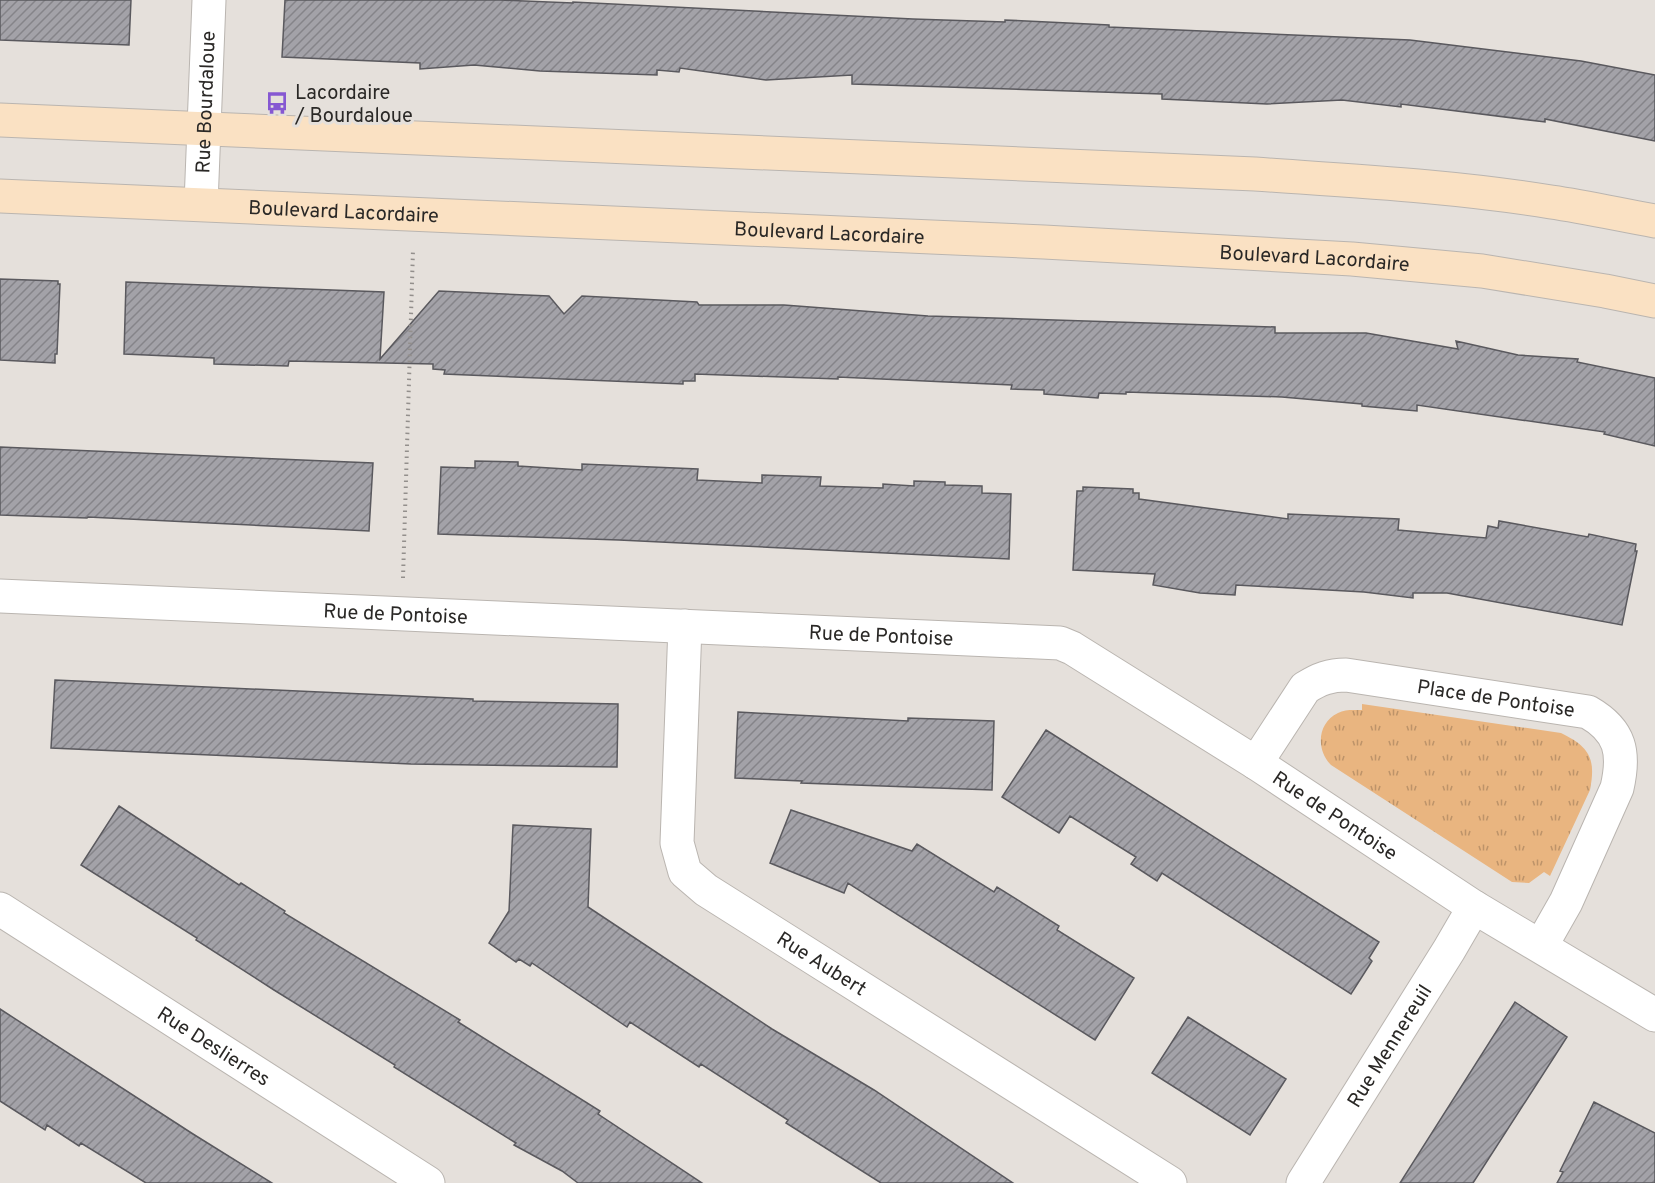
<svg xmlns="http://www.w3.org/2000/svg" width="1655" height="1183" viewBox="0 0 1655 1183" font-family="Overpass,sans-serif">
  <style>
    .grass { fill: url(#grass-tufts) }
    .building { fill: url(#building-hatch); stroke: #5a595e; stroke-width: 1.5 }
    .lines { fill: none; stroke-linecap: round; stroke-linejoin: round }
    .street-casing { stroke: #bab5b0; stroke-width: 35 }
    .secondary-casing { stroke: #bab5b0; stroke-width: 35 }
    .path { stroke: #938f8c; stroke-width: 4; stroke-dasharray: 1.5 4.5; stroke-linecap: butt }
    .street { stroke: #fff; stroke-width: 33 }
    .secondary { stroke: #fae1c3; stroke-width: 33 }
    .labels { text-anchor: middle; stroke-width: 6; stroke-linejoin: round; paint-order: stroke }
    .poi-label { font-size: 20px; fill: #2a2826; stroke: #e5e0db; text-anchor: start }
    .street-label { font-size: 20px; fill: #2a2826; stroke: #e5e0db }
  </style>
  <defs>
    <pattern id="grass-tufts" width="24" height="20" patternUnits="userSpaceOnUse" patternTransform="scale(1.5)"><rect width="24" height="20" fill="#e9b580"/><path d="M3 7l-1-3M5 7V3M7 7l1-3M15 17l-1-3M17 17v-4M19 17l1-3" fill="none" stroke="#bd9369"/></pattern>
    <pattern id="building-hatch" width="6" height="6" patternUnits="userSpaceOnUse" patternTransform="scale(1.5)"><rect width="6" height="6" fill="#a3a2a8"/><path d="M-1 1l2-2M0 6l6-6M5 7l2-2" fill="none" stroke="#858489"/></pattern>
  </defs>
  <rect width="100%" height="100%" fill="#e5e0db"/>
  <path class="grass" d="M 1362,704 L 1561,733 C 1590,747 1596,759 1590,790 L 1550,876 L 1544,872 L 1529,883 L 1512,882 L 1331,765 C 1316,750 1317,723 1338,713 C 1345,709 1354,710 1362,710 Z"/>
  <path class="building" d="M 0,0 L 131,0 L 129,45 L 0,40 Z
    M 285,0 L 500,0 L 573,3 L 573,2 L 913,19 L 1005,22 L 1005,20 L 1109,25 L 1109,27 L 1410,40 L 1581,61 L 1655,75 L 1655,141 L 1545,119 L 1545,122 L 1401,104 L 1401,107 L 1342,100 L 1267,104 L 1162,99 L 1162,94 L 852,84 L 852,75 L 766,80 L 680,68 L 679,72 L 657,70 L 657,75 L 540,71 L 474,65 L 420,69 L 420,63 L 282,57 Z
    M 0,279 L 58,281 L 58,284 L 60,284 L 57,354 L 55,354 L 55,363 L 0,360 Z
    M 126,282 L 384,292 L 380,359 L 439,291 L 549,296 L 564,314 L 582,296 L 697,302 L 699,305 L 784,305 L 928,316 L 1275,327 L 1275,333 L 1366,333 L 1458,349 L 1456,341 L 1518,355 L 1578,359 L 1577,362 L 1655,378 L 1655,446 L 1604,434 L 1605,432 L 1417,405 L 1417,411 L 1362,406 L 1362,404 L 1282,397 L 1126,392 L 1126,394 L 1099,393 L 1098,398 L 1044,394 L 1044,390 L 1011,389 L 1012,385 L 838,377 L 838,379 L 695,374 L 695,381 L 683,381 L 683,384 L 444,374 L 445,370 L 433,369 L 433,364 L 289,361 L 288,366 L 214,364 L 214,358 L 124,354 Z
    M 0,447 L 373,463 L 369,531 L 88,517 L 87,518 L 0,515 Z
    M 475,461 L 518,462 L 518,466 L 582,470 L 582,464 L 698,469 L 697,480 L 762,483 L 762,475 L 821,477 L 820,486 L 883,488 L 883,484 L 914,486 L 914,481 L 945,482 L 945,485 L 982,486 L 982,493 L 1011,494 L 1009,559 L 619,540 L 438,534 L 441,467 L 475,468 Z
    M 1083,487 L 1133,489 L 1133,493 L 1139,493 L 1139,499 L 1288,519 L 1288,514 L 1399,519 L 1398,530 L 1486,538 L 1488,526 L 1498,528 L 1499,521 L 1588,537 L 1589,534 L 1636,544 L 1635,551 L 1637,551 L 1622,625 L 1447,593 L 1413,593 L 1413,598 L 1364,592 L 1236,585 L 1235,595 L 1200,593 L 1153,585 L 1155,574 L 1073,570 L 1077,491 L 1083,491 Z
    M 55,680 L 473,699 L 473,701 L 618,704 L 617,767 L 411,764 L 51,748 Z
    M 738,712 L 908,721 L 908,718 L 994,721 L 992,790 L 801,783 L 802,781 L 735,778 Z
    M 1046,730 L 1379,942 L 1369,958 L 1372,961 L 1351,994 L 1162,873 L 1157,881 L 1131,864 L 1136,857 L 1070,816 L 1059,833 L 1002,797 Z
    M 119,806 L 239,885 L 241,883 L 285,911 L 284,913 L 460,1020 L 458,1022 L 600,1111 L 598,1114 L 702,1183 L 578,1183 L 562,1171 L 514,1145 L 516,1143 L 394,1067 L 395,1065 L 274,990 L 196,940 L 197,938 L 81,865 Z
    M 791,810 L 912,851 L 917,844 L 994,892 L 997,887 L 1059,926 L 1057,930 L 1134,978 L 1095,1040 L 848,883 L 844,893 L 770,863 Z
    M 513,825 L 591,829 L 588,907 L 772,1029 L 874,1090 L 1013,1183 L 881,1183 L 786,1123 L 788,1120 L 701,1064 L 699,1067 L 630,1022 L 627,1027 L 532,963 L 530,966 L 519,959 L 516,962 L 489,943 L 509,911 Z
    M 1515,1002 L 1567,1037 L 1473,1183 L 1400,1183 Z
    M 0,1009 L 193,1134 L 272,1183 L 146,1183 L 81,1143 L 79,1146 L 47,1125 L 45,1130 L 0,1101 Z
    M 1188,1017 L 1286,1079 L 1250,1135 L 1152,1073 Z
    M 1594,1102 L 1655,1133 L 1655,1183 L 1557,1183 L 1563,1172 L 1560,1171 Z"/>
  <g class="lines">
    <g class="street-casing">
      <g id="street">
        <path id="s1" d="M 201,204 L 209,0"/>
        <path id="s2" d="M 0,596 L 1060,643 L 1072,648 L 1256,763 L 1474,907 L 1655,1015"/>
        <path id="s3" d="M 685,626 L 677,843 L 685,872 L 706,890 L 1170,1183"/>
        <path id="s4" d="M 1256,763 L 1305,688 C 1319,679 1330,675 1346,675 L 1588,712 C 1621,731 1625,753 1617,788 L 1566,902 L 1541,946"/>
        <path id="s5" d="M 0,909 L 428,1183"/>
        <path id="s6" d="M 1303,1183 L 1449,950 L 1474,907"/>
      </g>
    </g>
    <g class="secondary-casing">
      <g id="secondary">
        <path d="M 0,120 L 1255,174 C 1354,181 1453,186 1551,202 C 1586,207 1621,215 1655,221"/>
        <path id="s7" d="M 0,196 L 1044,242 L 1352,259 L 1482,271 L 1605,291 L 1655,301"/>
      </g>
    </g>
    <path class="path" d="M 403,578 L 413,250"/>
    <use href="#street" class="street"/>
    <use href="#secondary" class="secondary"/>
  </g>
  <defs>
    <g id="bus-bare" transform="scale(1.8)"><path d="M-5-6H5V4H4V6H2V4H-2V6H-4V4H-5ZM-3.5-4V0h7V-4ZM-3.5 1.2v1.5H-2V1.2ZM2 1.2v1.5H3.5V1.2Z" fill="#8658d2" stroke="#e5e0db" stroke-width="2.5" paint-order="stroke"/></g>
  </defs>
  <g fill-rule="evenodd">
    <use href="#bus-bare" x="277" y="103"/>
  </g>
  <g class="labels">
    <g class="poi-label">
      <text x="295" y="99">Lacordaire<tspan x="295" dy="23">/ Bourdaloue</tspan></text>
    </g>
    <g class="street-label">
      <text dy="7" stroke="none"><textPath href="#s1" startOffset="102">Rue Bourdaloue</textPath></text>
      <text dy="7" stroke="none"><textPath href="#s7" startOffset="344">Boulevard Lacordaire</textPath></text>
      <text dy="7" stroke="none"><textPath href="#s7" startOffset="830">Boulevard Lacordaire</textPath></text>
      <text dy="7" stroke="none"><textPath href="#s7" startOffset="1316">Boulevard Lacordaire</textPath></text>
      <text dy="7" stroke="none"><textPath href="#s2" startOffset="396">Rue de Pontoise</textPath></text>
      <text dy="7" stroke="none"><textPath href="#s2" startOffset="882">Rue de Pontoise</textPath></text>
      <text dy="7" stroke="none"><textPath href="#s4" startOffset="285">Place de Pontoise</textPath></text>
      <text dy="7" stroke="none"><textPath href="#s2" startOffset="1386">Rue de Pontoise</textPath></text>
      <text dy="7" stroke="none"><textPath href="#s3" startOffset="412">Rue Aubert</textPath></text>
      <text dy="7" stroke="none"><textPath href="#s6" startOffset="162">Rue Mennereuil</textPath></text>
      <text dy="7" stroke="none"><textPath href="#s5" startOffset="254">Rue Deslierres</textPath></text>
    </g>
  </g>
</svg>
